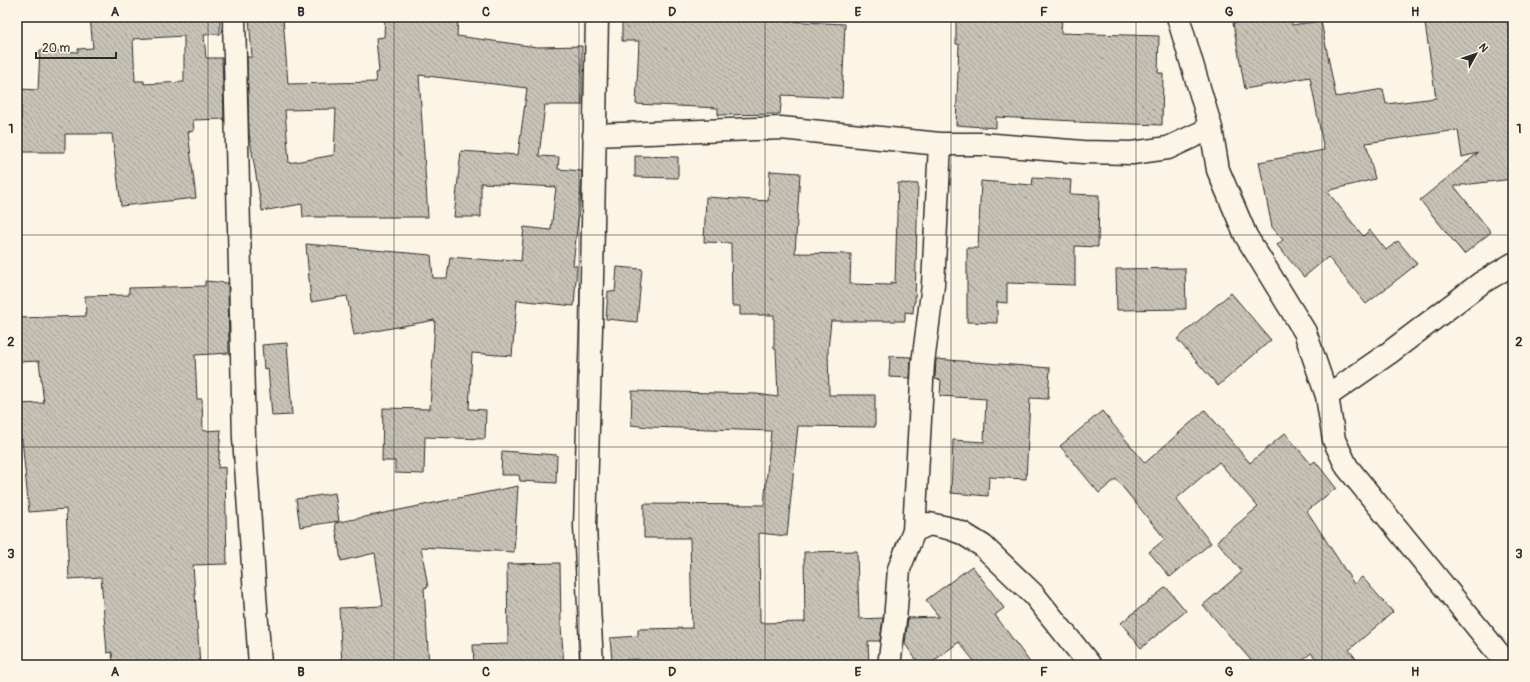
<svg xmlns="http://www.w3.org/2000/svg" width="1530" height="682" viewBox="0 0 1530 682" font-family="Pangolin,sans-serif">
  <style>
    .building { fill: url(#building-back-hatch); stroke: #2b2b2b; fill-rule: evenodd }
    .lines { fill: none; stroke-linecap: round; stroke-linejoin: round }
    .minor-casing { stroke: #2b2b2b; stroke-width: 25 }
    .minor { stroke: #fcf5e5; stroke-width: 22 }
    .grid { fill: none; stroke: #2b2b2b; stroke-width: 1; stroke-opacity: 0.55 }
    .neatline { fill: none; stroke: #2b2b2b; stroke-width: 1.5 }
    .grid-label { font-size: 13px; text-anchor: middle; font-weight: bold; fill: #2b2b2b }
  </style>
  <defs>
    <pattern id="building-back-hatch" width="6" height="6" patternUnits="userSpaceOnUse"><rect width="6" height="6" fill="#c8c3b7"/><path d="M-1 5l2 2M0 0l6 6M5-1l2 2" fill="none" stroke="#a39f95"/></pattern>
  </defs>
  <rect width="100%" height="100%" fill="#fcf5e5"/>
  <filter id="ink" filterUnits="userSpaceOnUse"><feTurbulence type="fractalNoise" baseFrequency=".025" numOctaves="2"/><feDisplacementMap in="SourceGraphic" scale="8" xChannelSelector="R" yChannelSelector="G"/><feConvolveMatrix kernelMatrix="1 2 1 2 8 2 1 2 1" color-interpolation-filters="sRGB"/></filter>
  <g filter="url(#ink)">
    <path class="building" d="M 90,17 L 220,17 L 220,34 L 204,35 L 206,58 L 222,58 L 224,119 L 193,120 L 194,131 L 188,132 L 196,198 L 121,206 L 112,134 L 65,134 L 65,152 L 21,152 L 21,89 L 38,90 L 40,50 L 78,52 L 78,49 L 93,48 ZM 184,36 L 184,82 L 144,84 L 144,81 L 135,81 L 133,39 Z
      M 249,17 L 283,17 L 288,84 L 376,82 L 375,73 L 379,72 L 376,38 L 384,37 L 385,17 L 458,17 L 457,36 L 537,47 L 582,46 L 582,105 L 545,105 L 539,156 L 559,157 L 558,169 L 582,171 L 581,192 L 573,265 L 577,266 L 574,306 L 517,300 L 512,356 L 472,353 L 469,409 L 486,410 L 485,439 L 425,437 L 424,474 L 395,473 L 395,461 L 382,461 L 383,408 L 430,409 L 435,320 L 354,335 L 347,296 L 311,302 L 306,244 L 431,255 L 433,278 L 447,278 L 450,257 L 503,261 L 503,259 L 521,261 L 524,227 L 551,230 L 556,187 L 481,183 L 481,217 L 454,217 L 461,151 L 518,155 L 527,88 L 419,75 L 428,217 L 303,217 L 302,204 L 262,211 L 249,134 L 247,57 L 252,57 ZM 336,109 L 334,155 L 289,163 L 285,110 Z
      M 622,17 L 785,17 L 784,21 L 845,24 L 842,98 L 782,95 L 780,114 L 718,115 L 718,108 L 636,104 L 639,41 L 622,41 Z
      M 956,17 L 1062,17 L 1061,33 L 1159,36 L 1158,73 L 1163,73 L 1162,125 L 1074,122 L 1075,121 L 996,117 L 996,128 L 956,125 L 959,44 L 956,44 Z
      M 1269,17 L 1291,17 L 1292,25 L 1321,21 L 1336,97 L 1383,89 L 1386,104 L 1436,98 L 1424,17 L 1507,17 L 1513,60 L 1513,179 L 1454,186 L 1491,232 L 1464,254 L 1420,200 L 1478,153 L 1462,157 L 1458,130 L 1366,143 L 1375,179 L 1327,191 L 1363,236 L 1370,230 L 1386,250 L 1398,241 L 1417,264 L 1366,304 L 1328,257 L 1304,277 L 1277,245 L 1283,240 L 1272,227 L 1259,162 L 1324,150 L 1310,77 L 1245,89 L 1233,23 Z
      M 635,156 L 678,157 L 678,178 L 635,177 Z
      M 770,171 L 800,173 L 795,253 L 851,254 L 850,284 L 891,285 L 891,282 L 895,283 L 898,183 L 918,184 L 915,302 L 914,302 L 913,313 L 905,312 L 905,321 L 831,321 L 828,350 L 829,395 L 875,395 L 875,427 L 798,426 L 787,536 L 759,533 L 760,623 L 805,622 L 804,552 L 857,551 L 859,619 L 883,618 L 880,641 L 868,641 L 869,665 L 639,665 L 638,659 L 612,661 L 610,638 L 638,636 L 638,629 L 692,628 L 690,538 L 644,538 L 644,504 L 764,505 L 771,431 L 649,427 L 631,425 L 632,391 L 757,394 L 778,397 L 776,349 L 774,349 L 774,315 L 740,315 L 740,306 L 732,306 L 731,243 L 704,242 L 706,197 L 768,201 Z
      M 1033,178 L 1071,180 L 1070,194 L 1099,195 L 1098,247 L 1075,246 L 1075,285 L 1007,283 L 1007,303 L 997,302 L 997,323 L 967,322 L 967,248 L 978,248 L 981,181 L 1032,185 Z
      M 617,267 L 642,269 L 637,322 L 606,319 L 608,291 L 615,292 Z
      M 1185,268 L 1186,309 L 1117,310 L 1116,269 Z
      M 205,281 L 228,283 L 229,353 L 195,355 L 197,399 L 202,399 L 203,431 L 221,430 L 218,468 L 225,467 L 227,564 L 193,565 L 200,665 L 113,665 L 112,652 L 107,653 L 101,577 L 69,579 L 66,509 L 29,512 L 22,439 L 17,439 L 17,404 L 44,403 L 39,361 L 17,362 L 17,318 L 86,316 L 85,296 L 129,295 L 129,288 L 205,286 Z
      M 1231,293 L 1271,340 L 1218,386 L 1177,339 Z
      M 287,343 L 292,415 L 272,416 L 268,368 L 264,369 L 262,345 Z
      M 890,356 L 911,357 L 910,378 L 889,377 Z
      M 936,359 L 1050,368 L 1048,399 L 1030,398 L 1026,479 L 989,477 L 988,496 L 951,493 L 953,440 L 984,442 L 986,399 L 940,396 L 941,380 L 935,379 Z
      M 1205,410 L 1250,463 L 1285,433 L 1311,464 L 1315,461 L 1336,488 L 1307,511 L 1354,584 L 1362,577 L 1393,612 L 1349,650 L 1361,665 L 1321,665 L 1311,653 L 1297,665 L 1255,665 L 1203,605 L 1242,572 L 1217,541 L 1258,507 L 1219,462 L 1176,499 L 1211,543 L 1170,577 L 1149,552 L 1165,539 L 1116,479 L 1099,493 L 1060,446 L 1102,411 L 1145,463 Z
      M 502,451 L 557,455 L 556,483 L 520,481 L 519,475 L 501,475 Z
      M 518,486 L 514,552 L 421,547 L 428,587 L 424,588 L 429,665 L 342,665 L 339,608 L 383,606 L 375,553 L 341,561 L 335,523 Z
      M 335,493 L 339,521 L 300,527 L 296,499 Z
      M 560,563 L 561,626 L 564,665 L 474,665 L 473,645 L 508,644 L 507,564 Z
      M 972,566 L 1004,608 L 995,615 L 1032,665 L 977,665 L 959,642 L 928,665 L 920,665 L 905,644 L 908,618 L 939,617 L 926,600 Z
      M 1166,587 L 1186,611 L 1141,648 L 1121,623 Z"/>
    <g class="lines">
      <g class="minor-casing">
        <path id="minor" d="M 234,17 L 244,438 L 260,665
          M 1178,17 L 1211,128 L 1218,170 L 1246,236 L 1305,332 L 1327,396 L 1389,353 L 1481,283 L 1513,264
          M 594,135 L 781,128 L 940,144
          M 1327,396 L 1334,440 L 1347,467 L 1508,665
          M 914,531 L 929,524 L 948,528 L 962,533 L 983,546 L 1034,595 L 1090,665
          M 592,665 L 585,526 L 591,329 L 597,17
          M 889,665 L 895,621 L 899,569 L 914,531 L 923,363 L 933,285 L 940,144 L 982,144 L 1083,152 L 1132,153 L 1168,148 L 1211,128"/>
      </g>
      <use href="#minor" class="minor"/>
    </g>
  </g>
  <path class="grid" d="M 208,17 L 208,665M 394,17 L 394,665M 579,17 L 579,665M 765,17 L 765,665M 951,17 L 951,665M 1136,17 L 1136,665M 1322,17 L 1322,665M 17,235 L 1513,235M 17,447 L 1513,447"/>
  <rect width="1530" height="682" fill="none" stroke="#fcf5e5" stroke-width="44"/>
  <g transform="translate(1476 54) rotate(50)" stroke="#fcf5e5" stroke-width="3" paint-order="stroke">
  <path d="M0-3L7 15L0 10L-7 15Z" fill="#2b2b2b"/>
  <text y="-6" font-size="11" font-weight="bold" text-anchor="middle" fill="#2b2b2b">N</text>
  </g>
  <path d="M36 52v6h80v-6" fill="none" stroke="#2b2b2b" stroke-width="2"/>
  <text x="42" y="52" font-size="12" fill="#2b2b2b" stroke="#fcf5e5" stroke-width="3" paint-order="stroke">20 m</text>
  <rect x="22" y="22" width="1486" height="638" class="neatline"/>
  <g class="grid-label">
    <text x="115" y="16">A</text>
    <text x="301" y="16">B</text>
    <text x="486" y="16">C</text>
    <text x="672" y="16">D</text>
    <text x="858" y="16">E</text>
    <text x="1044" y="16">F</text>
    <text x="1229" y="16">G</text>
    <text x="1415" y="16">H</text>
    <text x="11" y="133">1</text>
    <text x="1519" y="133">1</text>
    <text x="11" y="346">2</text>
    <text x="1519" y="346">2</text>
    <text x="11" y="558">3</text>
    <text x="1519" y="558">3</text>
    <text x="115" y="676">A</text>
    <text x="301" y="676">B</text>
    <text x="486" y="676">C</text>
    <text x="672" y="676">D</text>
    <text x="858" y="676">E</text>
    <text x="1044" y="676">F</text>
    <text x="1229" y="676">G</text>
    <text x="1415" y="676">H</text>
  </g>
</svg>
